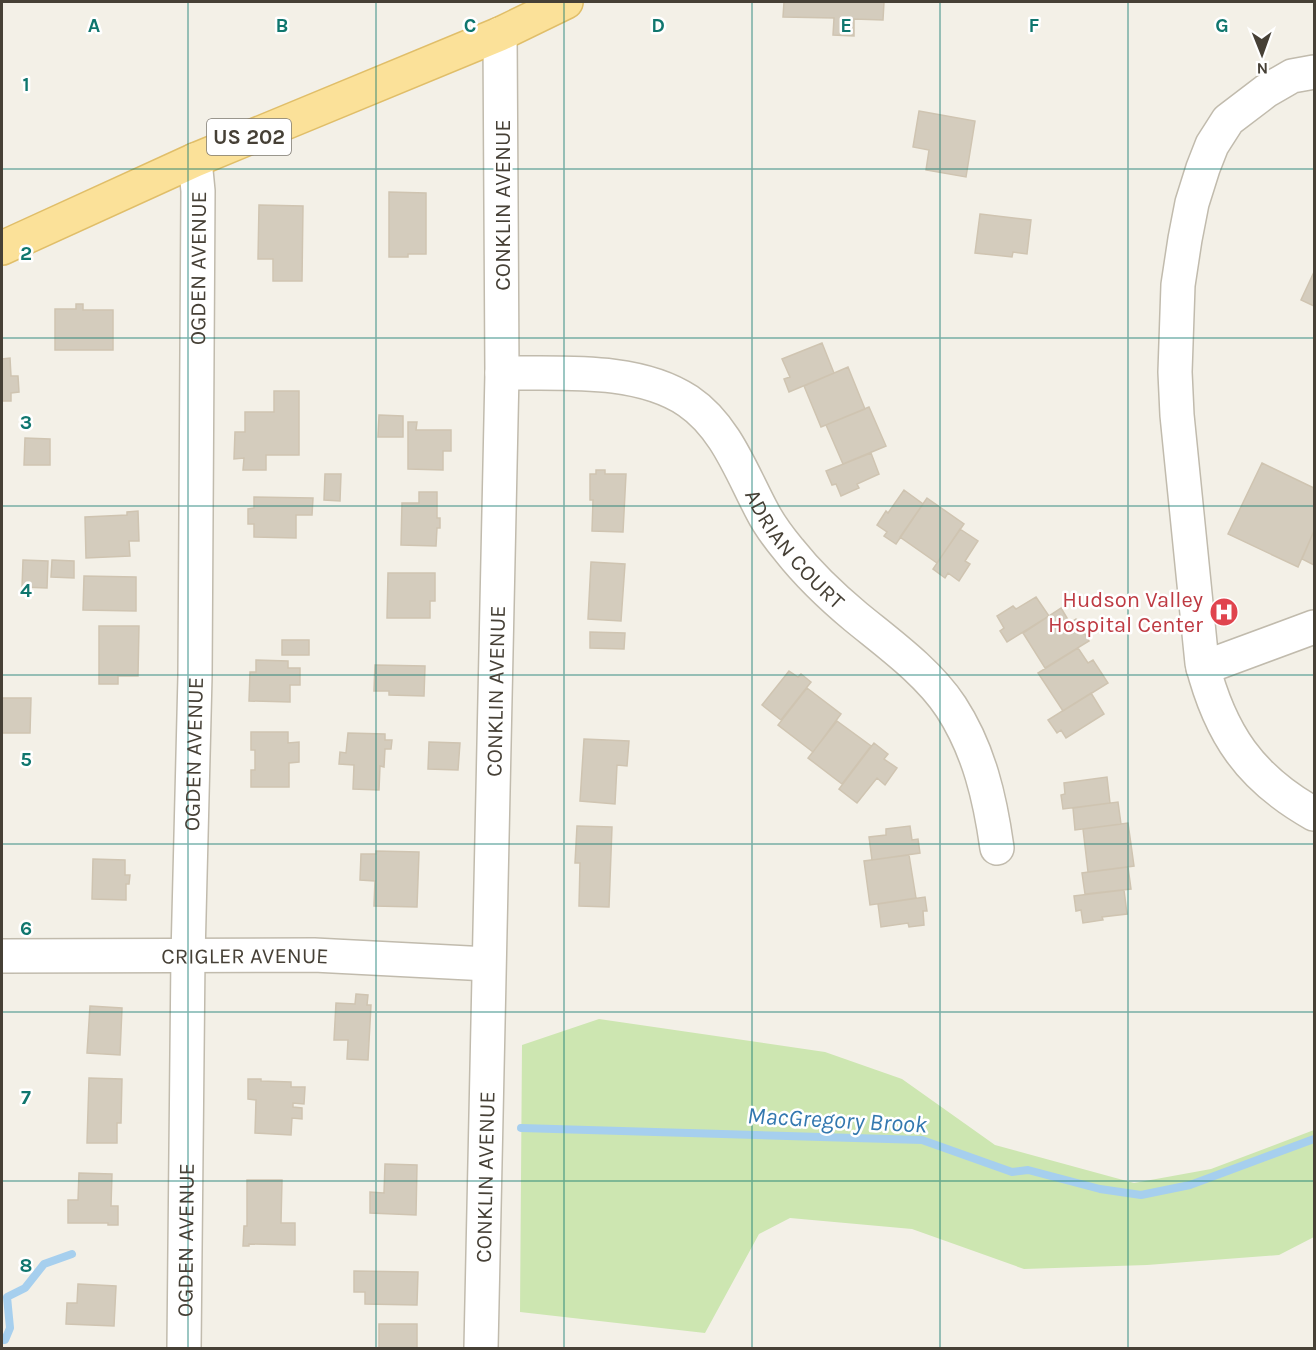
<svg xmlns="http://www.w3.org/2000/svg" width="1316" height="1350" viewBox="0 0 1316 1350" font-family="Karla,sans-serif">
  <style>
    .green { fill: #cde6b1 }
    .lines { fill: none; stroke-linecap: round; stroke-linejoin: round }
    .stream { stroke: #a6cfee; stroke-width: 8 }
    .building { fill: #d4ccbd; stroke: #cfc4b1; stroke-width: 1.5 }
    .minor-casing { stroke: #c1bbad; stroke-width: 36 }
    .major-casing { stroke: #e0be69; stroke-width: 36 }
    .minor { stroke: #fff; stroke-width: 33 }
    .major { stroke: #fbe199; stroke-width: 33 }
    .grid { fill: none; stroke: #0f766e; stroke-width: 1.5; stroke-opacity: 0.55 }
    .labels { text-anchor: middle; stroke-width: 5; stroke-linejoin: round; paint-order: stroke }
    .shield { fill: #fff; stroke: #7e7972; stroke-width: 1.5 }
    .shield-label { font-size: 21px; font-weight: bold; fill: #464036 }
    .street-label { font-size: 22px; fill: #464036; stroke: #fff }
    .health-label { font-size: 22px; fill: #be3a42; stroke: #fff; text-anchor: end }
    .water-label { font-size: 24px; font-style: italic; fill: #3378af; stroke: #fff }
    .grid-label { font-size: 20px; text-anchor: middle; font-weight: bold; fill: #0f766e; stroke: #fff; stroke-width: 5; stroke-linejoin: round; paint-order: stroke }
  </style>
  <rect width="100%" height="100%" fill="#f3f0e7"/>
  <path class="green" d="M 599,1019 L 825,1052 L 902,1079 L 995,1145 L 1134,1183 L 1211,1169 L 1314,1130 L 1314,1237 L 1279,1255 L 1147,1265 L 1024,1269 L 912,1229 L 790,1218 L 759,1234 L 705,1333 L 520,1312 L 522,1045 Z"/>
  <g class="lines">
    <path class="stream" d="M 521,1128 L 922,1140 L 1012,1172 L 1028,1170 L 1100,1189 L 1141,1195 L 1190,1185 L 1314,1139
      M 2,1340 L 5,1340 L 10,1328 L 7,1297 L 25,1288 L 44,1264 L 72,1254"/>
  </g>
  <path class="building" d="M 784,2 L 884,2 L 883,20 L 854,19 L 854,36 L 833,35 L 834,18 L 783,17 Z
    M 919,111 L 975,121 L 966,177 L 926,170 L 929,150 L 913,147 Z
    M 389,192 L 426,193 L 426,254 L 408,254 L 408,257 L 389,257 Z
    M 259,205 L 303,206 L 302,281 L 273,281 L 273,259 L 258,259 Z
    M 980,214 L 1031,220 L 1027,254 L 1013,252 L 1012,257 L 975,253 Z
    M 1314,272 L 1314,306 L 1301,300 Z
    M 76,304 L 83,304 L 83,310 L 113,310 L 113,350 L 55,350 L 55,309 L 76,309 Z
    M 822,343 L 834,373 L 789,392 L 784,379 L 790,377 L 782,359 Z
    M 10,358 L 11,376 L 18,376 L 19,392 L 11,393 L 11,401 L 2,401 L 2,359 Z
    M 848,367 L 865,409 L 821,427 L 804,386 Z
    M 274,391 L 299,391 L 299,455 L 266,455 L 266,470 L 243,470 L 244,458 L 234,459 L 235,432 L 245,432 L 245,412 L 274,412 Z
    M 869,407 L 886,446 L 843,464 L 826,425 Z
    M 379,415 L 403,416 L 403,437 L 378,437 Z
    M 408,422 L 417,422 L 416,430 L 451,430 L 451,451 L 443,451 L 443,470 L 408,469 Z
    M 25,438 L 50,439 L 50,465 L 24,465 Z
    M 871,453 L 879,474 L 857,484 L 859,488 L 841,496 L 836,484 L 832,485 L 826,471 Z
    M 1262,463 L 1314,488 L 1314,531 L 1298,567 L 1228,534 Z
    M 596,470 L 605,470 L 605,474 L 626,474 L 623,532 L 592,531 L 593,500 L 590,500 L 590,474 L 596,474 Z
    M 325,474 L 341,474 L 340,501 L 324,500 Z
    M 904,490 L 923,504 L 896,544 L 884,536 L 887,532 L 877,525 L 886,511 L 888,513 Z
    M 419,492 L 437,492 L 437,518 L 440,518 L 440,528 L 437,528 L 436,546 L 401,545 L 402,503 L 419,503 Z
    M 254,497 L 313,498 L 312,515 L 296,515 L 296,538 L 254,537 L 254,524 L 248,524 L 248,509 L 254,508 Z
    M 927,498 L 964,524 L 937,563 L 900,537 Z
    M 138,511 L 139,541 L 129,541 L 130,556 L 86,558 L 85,517 L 127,515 L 127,512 Z
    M 960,529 L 978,541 L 965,561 L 970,564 L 959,581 L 948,573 L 945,578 L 933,569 Z
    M 1314,531 L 1314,565 L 1302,559 Z
    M 23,560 L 48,561 L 47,588 L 22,587 Z
    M 52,560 L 74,561 L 74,578 L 51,577 Z
    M 591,562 L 625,564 L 621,621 L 588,619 Z
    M 388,573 L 435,573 L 435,601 L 430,601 L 430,618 L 387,618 Z
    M 84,576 L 136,577 L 136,611 L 83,610 Z
    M 1036,597 L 1049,616 L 1007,642 L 1000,631 L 1004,628 L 997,616 L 1013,606 L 1016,609 Z
    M 1061,608 L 1070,623 L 1076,619 L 1089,641 L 1045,668 L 1023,633 Z
    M 99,626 L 139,626 L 138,676 L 118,676 L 118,684 L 99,684 Z
    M 590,632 L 625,633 L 624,649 L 590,648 Z
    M 282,640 L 309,640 L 309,655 L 282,655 Z
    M 1078,648 L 1088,663 L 1093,660 L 1108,683 L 1063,711 L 1038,673 Z
    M 256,660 L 288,661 L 288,668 L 300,668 L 300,685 L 290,685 L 290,702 L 249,701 L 250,672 L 256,672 Z
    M 375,665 L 425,666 L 424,696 L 389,695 L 389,691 L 374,691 Z
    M 789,671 L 798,677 L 801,674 L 811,682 L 781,720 L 762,705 Z
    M 807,688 L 841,714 L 813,752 L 778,725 Z
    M 1091,693 L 1104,714 L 1066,738 L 1061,730 L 1057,733 L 1048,720 Z
    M 2,698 L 31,698 L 30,733 L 2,733 Z
    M 837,721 L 871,746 L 842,784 L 808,758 Z
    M 251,732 L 288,732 L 288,743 L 299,742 L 299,762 L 289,763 L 289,787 L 251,787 L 251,770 L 255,770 L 255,750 L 251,750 Z
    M 348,733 L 385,734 L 385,740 L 392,740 L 391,749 L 385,749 L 384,767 L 380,766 L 379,790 L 353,789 L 354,765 L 339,764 L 340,752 L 346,753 Z
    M 584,739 L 629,741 L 627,766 L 617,765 L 615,804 L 580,801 Z
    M 429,742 L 460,743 L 458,770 L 428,769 Z
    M 874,743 L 888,754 L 884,759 L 897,768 L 885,785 L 877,778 L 857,803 L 839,789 Z
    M 1107,777 L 1110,803 L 1063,809 L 1061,795 L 1065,794 L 1064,783 Z
    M 1118,802 L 1121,824 L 1075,830 L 1073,808 Z
    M 1128,823 L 1134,866 L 1088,872 L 1083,829 Z
    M 577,826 L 612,827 L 609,907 L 579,906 L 580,863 L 575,863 Z
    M 910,826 L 912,840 L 918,839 L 920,853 L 872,860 L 869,837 L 886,835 L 886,829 Z
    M 376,851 L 419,852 L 417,907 L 374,906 L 375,881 L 360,880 L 361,854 L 376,854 Z
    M 909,855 L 916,898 L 870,905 L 864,861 Z
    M 93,859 L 125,860 L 125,875 L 130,875 L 129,884 L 126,884 L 126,900 L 92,899 Z
    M 1128,867 L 1131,889 L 1085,894 L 1082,873 Z
    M 1124,890 L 1127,914 L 1102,917 L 1103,920 L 1083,923 L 1081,910 L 1076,911 L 1074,896 Z
    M 925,897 L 927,911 L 923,911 L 924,925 L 909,927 L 908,923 L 881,927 L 878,904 Z
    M 356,994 L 368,995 L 367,1005 L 371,1005 L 368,1060 L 347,1059 L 348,1040 L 334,1040 L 336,1003 L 355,1004 Z
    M 90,1006 L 122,1008 L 120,1055 L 87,1053 Z
    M 89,1078 L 122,1079 L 121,1123 L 117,1123 L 117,1143 L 87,1143 Z
    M 248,1079 L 261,1079 L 261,1081 L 291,1082 L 291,1087 L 305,1087 L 304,1104 L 293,1103 L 293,1107 L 302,1108 L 302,1119 L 292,1118 L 291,1135 L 255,1133 L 256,1100 L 248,1099 Z
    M 385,1164 L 417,1165 L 416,1215 L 370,1213 L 370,1192 L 384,1193 Z
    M 79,1173 L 112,1174 L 111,1206 L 118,1206 L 118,1225 L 108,1225 L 108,1223 L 68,1223 L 68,1200 L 78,1200 Z
    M 247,1180 L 282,1180 L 281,1223 L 295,1223 L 295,1245 L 249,1244 L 249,1246 L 243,1246 L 244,1226 L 247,1226 Z
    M 354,1271 L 418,1272 L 417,1305 L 365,1304 L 365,1292 L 354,1292 Z
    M 354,1271 L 418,1272 L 417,1305 L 365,1304 L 365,1292 L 354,1292 Z
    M 78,1284 L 116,1286 L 114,1326 L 66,1324 L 67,1303 L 77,1303 Z
    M 78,1284 L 116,1286 L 114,1326 L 66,1324 L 67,1303 L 77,1303 Z
    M 379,1324 L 417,1324 L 417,1348 L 379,1348 Z
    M 379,1324 L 417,1324 L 417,1348 L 379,1348 Z"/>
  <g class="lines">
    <g class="minor-casing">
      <g id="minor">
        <path d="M 1314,72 L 1292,76 L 1266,91 L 1228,120 L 1212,145 L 1203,168 L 1192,203 L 1185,239 L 1178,285 L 1175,372 L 1177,415 L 1202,663 C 1220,734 1250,778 1314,814"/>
        <path id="s1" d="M 502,373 C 561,374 637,367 688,401 C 725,426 741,471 761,509 C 768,523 779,538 789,550 C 808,574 832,597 856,617 C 889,644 928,672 951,707 C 979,750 990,798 997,848"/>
        <path d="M 1203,668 L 1314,627"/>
        <path id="s2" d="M 2,956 L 314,955 L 488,964"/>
        <path id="s3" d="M 184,1348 L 188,956 L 195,676 L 198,191 L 195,160"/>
        <path id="s4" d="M 481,1348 L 502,373 L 500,34"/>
      </g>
    </g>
    <g class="major-casing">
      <path id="major" d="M 2,248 L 195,160 L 500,34 L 566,2"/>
    </g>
    <use href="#minor" class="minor"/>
    <use href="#major" class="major"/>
  </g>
  <path class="grid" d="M 188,2 L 188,1348M 376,2 L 376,1348M 564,2 L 564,1348M 752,2 L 752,1348M 940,2 L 940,1348M 1128,2 L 1128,1348M 2,169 L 1314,169M 2,338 L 1314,338M 2,506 L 1314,506M 2,675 L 1314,675M 2,844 L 1314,844M 2,1012 L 1314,1012M 2,1181 L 1314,1181"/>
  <defs>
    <g id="hospital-disc" transform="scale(1.5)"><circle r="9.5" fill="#e0444e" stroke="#fff"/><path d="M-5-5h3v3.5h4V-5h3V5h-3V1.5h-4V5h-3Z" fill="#fff"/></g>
  </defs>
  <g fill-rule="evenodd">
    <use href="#hospital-disc" x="1224" y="612"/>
  </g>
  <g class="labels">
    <rect class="shield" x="207" y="119" width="84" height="36" rx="4.5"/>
    <g class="shield-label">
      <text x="249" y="144">US 202</text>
    </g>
    <g class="street-label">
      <text transform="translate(502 205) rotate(-90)" y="8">CONKLIN AVENUE</text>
      <text dy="8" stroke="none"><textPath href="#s3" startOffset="1080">OGDEN AVENUE</textPath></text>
      <text dy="8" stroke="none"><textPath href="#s1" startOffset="375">ADRIAN COURT</textPath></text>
      <text dy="8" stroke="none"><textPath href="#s4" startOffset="657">CONKLIN AVENUE</textPath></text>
      <text dy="8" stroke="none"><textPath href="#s3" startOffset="594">OGDEN AVENUE</textPath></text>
      <text dy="8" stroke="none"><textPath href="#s2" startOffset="243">CRIGLER AVENUE</textPath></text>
      <text dy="8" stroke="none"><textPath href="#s4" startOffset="171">CONKLIN AVENUE</textPath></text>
      <text dy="8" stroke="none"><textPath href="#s3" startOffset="108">OGDEN AVENUE</textPath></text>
    </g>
    <g class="health-label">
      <text x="1203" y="607">Hudson Valley<tspan x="1203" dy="25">Hospital Center</tspan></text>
    </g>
    <g class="water-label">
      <text transform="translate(837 1120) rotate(3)" y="8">MacGregory Brook</text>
    </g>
  </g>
  <g class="grid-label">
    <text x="94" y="32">A</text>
    <text x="282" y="32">B</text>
    <text x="470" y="32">C</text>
    <text x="658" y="32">D</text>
    <text x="846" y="32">E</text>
    <text x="1034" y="32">F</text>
    <text x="1222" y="32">G</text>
    <text x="26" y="91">1</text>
    <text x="26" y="260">2</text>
    <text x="26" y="429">3</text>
    <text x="26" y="597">4</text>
    <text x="26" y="766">5</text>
    <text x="26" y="935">6</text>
    <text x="26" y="1104">7</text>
    <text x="26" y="1272">8</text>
  </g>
  <rect width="1316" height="1350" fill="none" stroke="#464036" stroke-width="6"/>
  <g transform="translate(1262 54) rotate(179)" stroke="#ffffff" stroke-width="4.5" paint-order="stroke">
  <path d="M0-4.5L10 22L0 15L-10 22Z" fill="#464036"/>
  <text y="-9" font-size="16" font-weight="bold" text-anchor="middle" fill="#464036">N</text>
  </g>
</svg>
